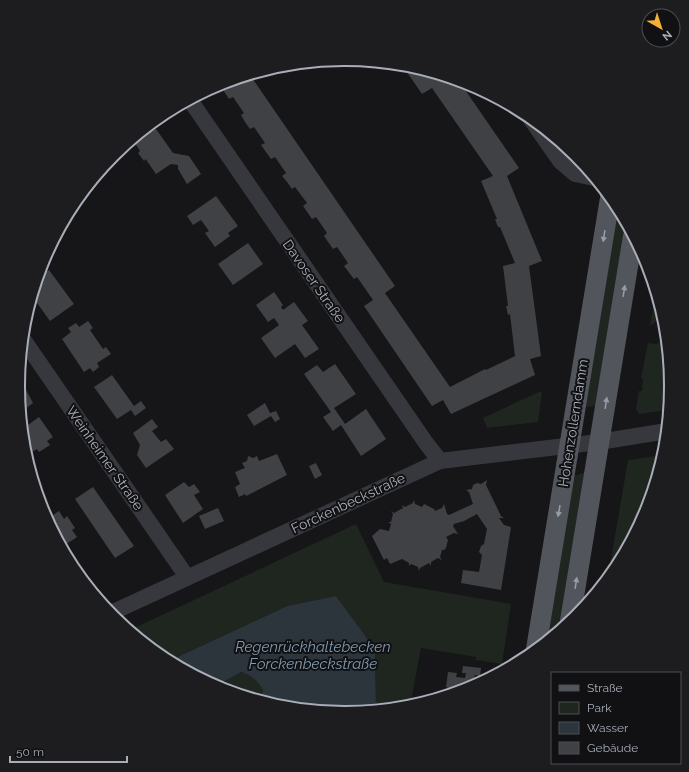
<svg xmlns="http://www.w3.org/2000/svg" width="689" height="772" viewBox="0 0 689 772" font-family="Raleway,sans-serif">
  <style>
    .green { fill: #1e261f }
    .water { fill: #2c353c }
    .building { fill: #404145 }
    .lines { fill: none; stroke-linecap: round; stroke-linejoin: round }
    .minor { stroke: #37383d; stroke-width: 16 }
    .major { stroke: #53555c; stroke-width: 20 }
    .oneway { fill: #979ba6 }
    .labels { text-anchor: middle; stroke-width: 4; stroke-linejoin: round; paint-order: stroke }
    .street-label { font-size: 14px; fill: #a8adb8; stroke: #111113 }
    .water-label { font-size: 15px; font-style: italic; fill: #7f9bb3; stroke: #111113 }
    .rim { fill: none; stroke: #a8adb8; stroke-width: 2 }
  </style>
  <rect width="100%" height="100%" fill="#161618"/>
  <path class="green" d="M 617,206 L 626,224 L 597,406 L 584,407 Z
    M 654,301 L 655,301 L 659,304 L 663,316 L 650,326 Z
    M 660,341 L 668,352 L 671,386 L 669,410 L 639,414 L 636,409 L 639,391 L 642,391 L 643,379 L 641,378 L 648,343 L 657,344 Z
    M 541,391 L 542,393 L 538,422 L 487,428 L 483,418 Z
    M 663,455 L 646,511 L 616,568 L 613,572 L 609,571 L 628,460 Z
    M 586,472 L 560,630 L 545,642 L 573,476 Z
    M 356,524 L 384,582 L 511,604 L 502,664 L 476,660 L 476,657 L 421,648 L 410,706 L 376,709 L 375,649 L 336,596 L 287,606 L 169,661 L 130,630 Z
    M 241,672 C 252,676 257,680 263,690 L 261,700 L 216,686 Z"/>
  <path class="water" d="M 336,596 L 375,649 L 376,709 C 338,713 298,711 261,700 L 263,690 C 257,680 252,676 241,672 L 216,686 L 169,661 L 287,606 Z"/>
  <path class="building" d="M 402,65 L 441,76 L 443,79 L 446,77 L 459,81 L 519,168 L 507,176 L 542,261 L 529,266 L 541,356 L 530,359 L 535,375 L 451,414 L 443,400 L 432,406 L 364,306 L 373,300 L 357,277 L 354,279 L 344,266 L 348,263 L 337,247 L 333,249 L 324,236 L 327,233 L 316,217 L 312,219 L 303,206 L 307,203 L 295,187 L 292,189 L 287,182 L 282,176 L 286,173 L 275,157 L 271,159 L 261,145 L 265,143 L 254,127 L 250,129 L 245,122 L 241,115 L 244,113 L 233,97 L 229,99 L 220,85 L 250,75 L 395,286 L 385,293 L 450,387 L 485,369 L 486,370 L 515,356 L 510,314 L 508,315 L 506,306 L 508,306 L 503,266 L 515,263 L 500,227 L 498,227 L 495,219 L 497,219 L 481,181 L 493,176 L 432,88 L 422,94 Z
    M 147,127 L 151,132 L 156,129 L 173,153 L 189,156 L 201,174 L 187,184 L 178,169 L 178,165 L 171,164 L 156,174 L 147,161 L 146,159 L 144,161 L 138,153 L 140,151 L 133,140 Z
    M 216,196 L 238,226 L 228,233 L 230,236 L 215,247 L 205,233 L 209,231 L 201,220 L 193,225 L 187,216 Z
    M 248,243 L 263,264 L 233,285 L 218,264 Z
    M 49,270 L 74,304 L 50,321 L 32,296 L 38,278 Z
    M 274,292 L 283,305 L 281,307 L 283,310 L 294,302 L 308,321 L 302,325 L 319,349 L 305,358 L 295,344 L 275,358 L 261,338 L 279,325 L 274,318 L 268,322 L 256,305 Z
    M 88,321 L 93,328 L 90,330 L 103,349 L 106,347 L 111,354 L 97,363 L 99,367 L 93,372 L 90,368 L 84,372 L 62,339 L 71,332 L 68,328 L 76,323 L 79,327 Z
    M 335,364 L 356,394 L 334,408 L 345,424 L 366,409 L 386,439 L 361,456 L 341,425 L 333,431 L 323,417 L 331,412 L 304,374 L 317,365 L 323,372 Z
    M 112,375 L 134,406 L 141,401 L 146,408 L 135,416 L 131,410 L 117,419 L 94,387 Z
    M 18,387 L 22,393 L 26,390 L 33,403 L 21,412 Z
    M 265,403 L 270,413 L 276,411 L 280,419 L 275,422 L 271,416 L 254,426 L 247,415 Z
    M 39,417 L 53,437 L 47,441 L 50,445 L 39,452 L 37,449 L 32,452 L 23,440 L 22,422 L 25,419 L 28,425 Z
    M 152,419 L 158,427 L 152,431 L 161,442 L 166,439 L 174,449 L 146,468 L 137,455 L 140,445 L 133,433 Z
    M 277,454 L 287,475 L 246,496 L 245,494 L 239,497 L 235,487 L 240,484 L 235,472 L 245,468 L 242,463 L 247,461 L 248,456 L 253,458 L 257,456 L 259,461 Z
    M 316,463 L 322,475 L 315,479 L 309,466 Z
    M 487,480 L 486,485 L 501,516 L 504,518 L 499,518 L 504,525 L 511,527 L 501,590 L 461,583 L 463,570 L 479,572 L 482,555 L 479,552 L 481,546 L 484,544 L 487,529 L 477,514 L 464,521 L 454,524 L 453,526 L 458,534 L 454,533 L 446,537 L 448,540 L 446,548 L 444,550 L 442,550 L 440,557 L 442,560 L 438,558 L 431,562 L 431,566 L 429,563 L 420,568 L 419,571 L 418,567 L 411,564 L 409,566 L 409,563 L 402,559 L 390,564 L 387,558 L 384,560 L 372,536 L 380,529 L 389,531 L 391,524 L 388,522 L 391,522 L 393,514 L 391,511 L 394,513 L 403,508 L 402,505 L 405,507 L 413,503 L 414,500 L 415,504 L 422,507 L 424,504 L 434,509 L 435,511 L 442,508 L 444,504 L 447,514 L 449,515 L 473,504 L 469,492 L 466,490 L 472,489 L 473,485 L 477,483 L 481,484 Z
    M 184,482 L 189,487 L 194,484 L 200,492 L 194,495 L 203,509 L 183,523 L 165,495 Z
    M 93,487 L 134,546 L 115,558 L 75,499 Z
    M 218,508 L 224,521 L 205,529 L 199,516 Z
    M 59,511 L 64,519 L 67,516 L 75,528 L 72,530 L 77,537 L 65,545 L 65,552 L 44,513 L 47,512 L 50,517 Z
    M 463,666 L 481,668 L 480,676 L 475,675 L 474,680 L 482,681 L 469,688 L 449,694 L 450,689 L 446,687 L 448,672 L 457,673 L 456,677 L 465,678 L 466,673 L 462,673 Z"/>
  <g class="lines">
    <path class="minor" d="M 190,100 L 426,443 L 440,461
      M 530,118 L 560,161 L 575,174 L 594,178
      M 23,339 L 187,577
      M 111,613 L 440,461 L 599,442 L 667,431"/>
    <path class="major" d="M 570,621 L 633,236
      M 536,649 L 610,198"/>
  </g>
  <defs><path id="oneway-solid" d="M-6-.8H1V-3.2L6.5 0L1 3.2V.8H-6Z"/></defs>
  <g class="oneway">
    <use href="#oneway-solid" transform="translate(604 236) rotate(99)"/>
    <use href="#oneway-solid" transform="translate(624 291) rotate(-81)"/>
    <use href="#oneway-solid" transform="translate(606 403) rotate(-81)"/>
    <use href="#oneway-solid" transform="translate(559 511) rotate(100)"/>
    <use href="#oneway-solid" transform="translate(576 583) rotate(-81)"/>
  </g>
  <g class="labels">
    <g class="street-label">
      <text transform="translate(314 281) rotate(55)" y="5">Davoser Straße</text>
      <text transform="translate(573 423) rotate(-81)" y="5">Hohenzollerndamm</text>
      <text transform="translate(105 458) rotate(55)" y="5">Weinheimer Straße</text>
      <text transform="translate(348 503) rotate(-25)" y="5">Forckenbeckstraße</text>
    </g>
    <g class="water-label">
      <text x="313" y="652">Regenrückhaltebecken<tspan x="313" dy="17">Forckenbeckstraße</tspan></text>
    </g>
  </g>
  <path d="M0 0H689V772H0ZM344 66H345A319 319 0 0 1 664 385V387A319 319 0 0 1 345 706H344A319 319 0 0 1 25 387V385A319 319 0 0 1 344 66Z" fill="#1d1d20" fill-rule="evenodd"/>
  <path class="rim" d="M344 66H345A319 319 0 0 1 664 385V387A319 319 0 0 1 345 706H344A319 319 0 0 1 25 387V385A319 319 0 0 1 344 66Z"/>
  <rect x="551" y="672" width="130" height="92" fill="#111113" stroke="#4d4f55"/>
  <rect x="559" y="685" width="20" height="6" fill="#53555c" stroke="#4d4f55"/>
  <text x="587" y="692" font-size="12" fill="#a8adb8">Straße</text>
  <rect x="559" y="702" width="20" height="12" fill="#1e261f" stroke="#4d4f55"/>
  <text x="587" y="712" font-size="12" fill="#a8adb8">Park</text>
  <rect x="559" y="722" width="20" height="12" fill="#2c353c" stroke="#4d4f55"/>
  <text x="587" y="732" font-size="12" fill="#a8adb8">Wasser</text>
  <rect x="559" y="742" width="20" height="12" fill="#404145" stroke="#4d4f55"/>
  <text x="587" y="752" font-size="12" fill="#a8adb8">Gebäude</text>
  <g transform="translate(661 28) rotate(141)"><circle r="19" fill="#111113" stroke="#4d4f55"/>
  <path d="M0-3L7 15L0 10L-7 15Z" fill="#f2b134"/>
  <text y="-6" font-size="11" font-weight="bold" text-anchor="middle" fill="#a8adb8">N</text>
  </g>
  <path d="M10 756v6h117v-6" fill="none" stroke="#a8adb8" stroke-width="2"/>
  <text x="16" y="756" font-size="12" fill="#a8adb8" stroke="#111113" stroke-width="3" paint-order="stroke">50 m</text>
</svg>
